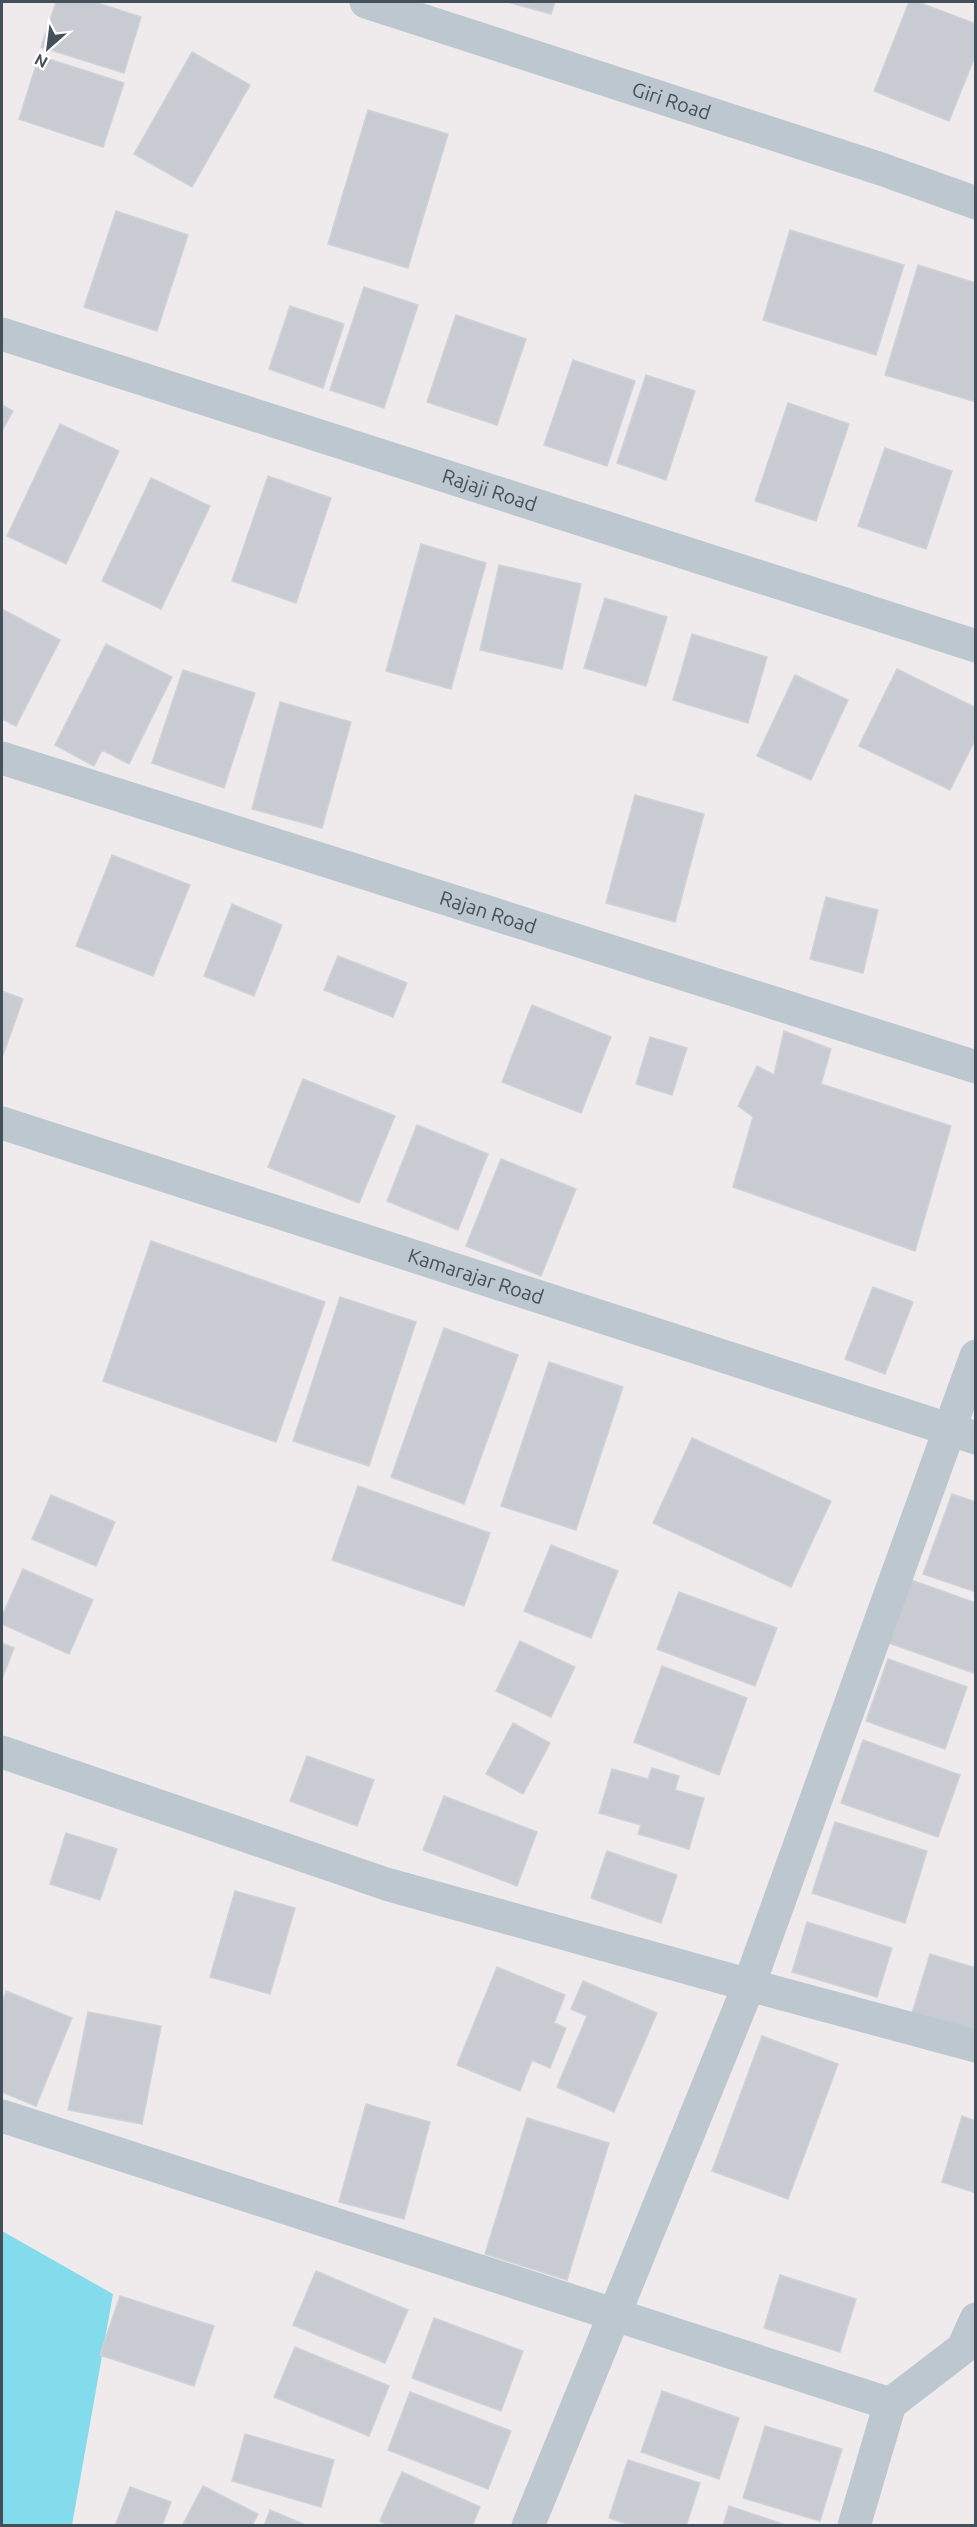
<svg xmlns="http://www.w3.org/2000/svg" width="977" height="2527" viewBox="0 0 977 2527" font-family="Ubuntu,sans-serif">
  <style>
    .water { fill: #84dbec }
    .building { fill: #c8cbd1; stroke: #cfd2d8; stroke-width: 1.5 }
    .lines { fill: none; stroke-linecap: round; stroke-linejoin: round }
    .minor { stroke: #bcc7cf; stroke-width: 33 }
    .labels { text-anchor: middle; stroke-width: 4.5; stroke-linejoin: round; paint-order: stroke }
    .street-label { font-size: 20px; fill: #445059; stroke: #fff }
  </style>
  <rect width="100%" height="100%" fill="#efebec"/>
  <path class="water" d="M 2,2231 L 113,2294 L 72,2525 L 2,2525 Z"/>
  <path class="building" d="M 56,2 L 95,2 L 141,17 L 124,73 L 41,47 Z
    M 507,2 L 555,2 L 551,14 Z
    M 909,2 L 918,2 L 976,24 L 976,54 L 949,121 L 874,91 Z
    M 192,52 L 250,85 L 192,187 L 134,154 Z
    M 39,56 L 124,83 L 103,147 L 19,119 Z
    M 368,110 L 448,134 L 408,268 L 328,244 Z
    M 116,211 L 188,235 L 157,331 L 84,307 Z
    M 790,230 L 904,265 L 876,355 L 763,320 Z
    M 918,265 L 976,283 L 976,402 L 885,375 Z
    M 364,287 L 418,305 L 384,408 L 330,390 Z
    M 290,306 L 344,324 L 323,388 L 269,369 Z
    M 456,315 L 526,339 L 497,425 L 427,402 Z
    M 573,360 L 635,381 L 607,466 L 544,445 Z
    M 646,375 L 695,391 L 666,480 L 617,463 Z
    M 788,403 L 849,424 L 816,521 L 755,501 Z
    M 2,405 L 13,411 L 2,431 Z
    M 60,424 L 119,451 L 66,564 L 7,536 Z
    M 885,448 L 952,471 L 926,549 L 858,526 Z
    M 268,476 L 331,498 L 296,603 L 232,581 Z
    M 151,478 L 210,506 L 161,609 L 102,581 Z
    M 421,544 L 486,563 L 451,689 L 386,671 Z
    M 499,565 L 581,584 L 562,669 L 480,650 Z
    M 605,598 L 667,617 L 646,686 L 584,668 Z
    M 2,609 L 60,640 L 16,726 L 2,719 Z
    M 692,634 L 767,657 L 748,723 L 673,700 Z
    M 106,644 L 172,677 L 129,764 L 102,750 L 94,766 L 55,745 Z
    M 897,669 L 976,708 L 976,738 L 950,790 L 859,746 Z
    M 183,670 L 255,693 L 224,788 L 152,763 Z
    M 795,675 L 848,700 L 811,780 L 757,756 Z
    M 280,702 L 351,722 L 322,828 L 252,809 Z
    M 635,795 L 704,814 L 675,922 L 606,903 Z
    M 112,855 L 190,885 L 153,976 L 76,946 Z
    M 826,897 L 878,910 L 863,973 L 810,959 Z
    M 232,904 L 282,925 L 254,996 L 204,976 Z
    M 338,956 L 407,983 L 393,1017 L 324,990 Z
    M 2,991 L 23,999 L 2,1058 Z
    M 532,1005 L 611,1037 L 581,1113 L 502,1082 Z
    M 784,1031 L 831,1049 L 821,1084 L 951,1126 L 915,1251 L 733,1187 L 753,1117 L 738,1106 L 757,1066 L 774,1075 Z
    M 650,1037 L 687,1048 L 672,1095 L 636,1084 Z
    M 303,1079 L 395,1116 L 359,1203 L 268,1167 Z
    M 417,1125 L 488,1154 L 458,1230 L 387,1201 Z
    M 501,1159 L 576,1189 L 541,1276 L 466,1246 Z
    M 151,1241 L 325,1302 L 276,1442 L 103,1381 Z
    M 873,1287 L 913,1302 L 885,1374 L 845,1359 Z
    M 340,1297 L 416,1322 L 369,1466 L 293,1441 Z
    M 444,1328 L 518,1355 L 464,1504 L 391,1477 Z
    M 549,1362 L 623,1387 L 576,1530 L 501,1506 Z
    M 692,1438 L 831,1501 L 791,1587 L 653,1523 Z
    M 358,1486 L 490,1533 L 464,1606 L 332,1560 Z
    M 952,1494 L 976,1502 L 976,1592 L 923,1574 Z
    M 51,1495 L 115,1522 L 96,1566 L 32,1539 Z
    M 551,1545 L 618,1571 L 591,1638 L 524,1611 Z
    M 23,1569 L 93,1600 L 69,1654 L 2,1624 L 2,1616 Z
    M 911,1580 L 976,1603 L 976,1674 L 889,1643 Z
    M 679,1592 L 777,1628 L 755,1686 L 657,1649 Z
    M 520,1641 L 575,1667 L 551,1717 L 496,1691 Z
    M 2,1643 L 14,1648 L 2,1679 Z
    M 888,1659 L 967,1687 L 945,1749 L 866,1721 Z
    M 662,1666 L 747,1698 L 719,1775 L 634,1742 Z
    M 513,1723 L 550,1743 L 523,1794 L 486,1774 Z
    M 863,1740 L 960,1775 L 938,1837 L 841,1803 Z
    M 307,1756 L 374,1780 L 357,1826 L 290,1801 Z
    M 652,1768 L 679,1776 L 675,1790 L 704,1798 L 689,1849 L 638,1834 L 641,1825 L 599,1813 L 612,1769 L 648,1779 Z
    M 444,1796 L 537,1832 L 517,1886 L 423,1850 Z
    M 835,1822 L 927,1851 L 905,1923 L 812,1893 Z
    M 66,1833 L 117,1849 L 100,1900 L 50,1884 Z
    M 607,1851 L 677,1875 L 661,1923 L 591,1898 Z
    M 235,1891 L 295,1908 L 270,1994 L 210,1977 Z
    M 807,1922 L 892,1948 L 877,1997 L 792,1972 Z
    M 930,1954 L 976,1968 L 976,2033 L 912,2013 Z
    M 497,1967 L 565,1995 L 554,2023 L 566,2028 L 550,2068 L 532,2060 L 520,2091 L 457,2065 Z
    M 583,1981 L 657,2013 L 614,2112 L 557,2087 L 587,2016 L 571,2009 Z
    M 6,1991 L 72,2018 L 36,2106 L 2,2092 L 2,2003 Z
    M 88,2012 L 161,2026 L 142,2124 L 68,2110 Z
    M 762,2036 L 838,2064 L 788,2199 L 712,2171 Z
    M 366,2104 L 430,2122 L 404,2219 L 339,2202 Z
    M 962,2116 L 976,2121 L 976,2193 L 942,2182 Z
    M 527,2118 L 609,2143 L 567,2280 L 485,2254 Z
    M 316,2271 L 408,2310 L 385,2363 L 293,2325 Z
    M 780,2275 L 856,2299 L 840,2352 L 764,2328 Z
    M 120,2296 L 214,2326 L 194,2386 L 100,2355 Z
    M 434,2318 L 523,2351 L 501,2411 L 412,2378 Z
    M 295,2347 L 389,2386 L 369,2436 L 274,2397 Z
    M 662,2391 L 739,2418 L 719,2479 L 641,2452 Z
    M 410,2392 L 511,2431 L 488,2489 L 388,2450 Z
    M 765,2426 L 842,2449 L 820,2521 L 743,2498 Z
    M 245,2434 L 334,2460 L 321,2507 L 232,2481 Z
    M 628,2460 L 700,2483 L 686,2526 L 633,2526 L 609,2518 Z
    M 402,2472 L 480,2507 L 472,2526 L 389,2526 L 380,2521 Z
    M 203,2486 L 258,2514 L 252,2526 L 182,2526 Z
    M 130,2487 L 171,2502 L 162,2526 L 115,2526 Z
    M 729,2506 L 789,2526 L 723,2526 Z
    M 270,2510 L 308,2526 L 264,2526 Z"/>
  <g class="lines">
    <g class="minor">
      <path id="s1" d="M 366,2 L 881,169 L 976,203"/>
      <path id="s2" d="M 2,334 L 976,646"/>
      <path id="s3" d="M 2,758 L 976,1067"/>
      <path id="s4" d="M 2,1123 L 976,1438"/>
      <path d="M 2,1752 L 386,1884 L 749,1985 L 976,1356"/>
      <path d="M 2,2116 L 890,2404"/>
      <path d="M 528,2526 L 749,1985 L 976,2046"/>
      <path d="M 854,2526 L 890,2404 L 963,2348 L 976,2319"/>
    </g>
  </g>
  <g class="labels">
    <g class="street-label">
      <text dy="7" stroke="none"><textPath href="#s1" startOffset="321">Giri Road</textPath></text>
      <text dy="7" stroke="none"><textPath href="#s2" startOffset="512">Rajaji Road</textPath></text>
      <text dy="7" stroke="none"><textPath href="#s3" startOffset="510">Rajan Road</textPath></text>
      <text dy="7" stroke="none"><textPath href="#s4" startOffset="498">Kamarajar Road</textPath></text>
    </g>
  </g>
  <rect width="977" height="2527" fill="none" stroke="#445059" stroke-width="6"/>
  <g transform="translate(48 48) rotate(208)" stroke="#ffffff" stroke-width="4.5" paint-order="stroke">
  <path d="M0-4.5L10 22L0 15L-10 22Z" fill="#445059"/>
  <text y="-9" font-size="16" font-weight="bold" text-anchor="middle" fill="#445059">N</text>
  </g>
</svg>
